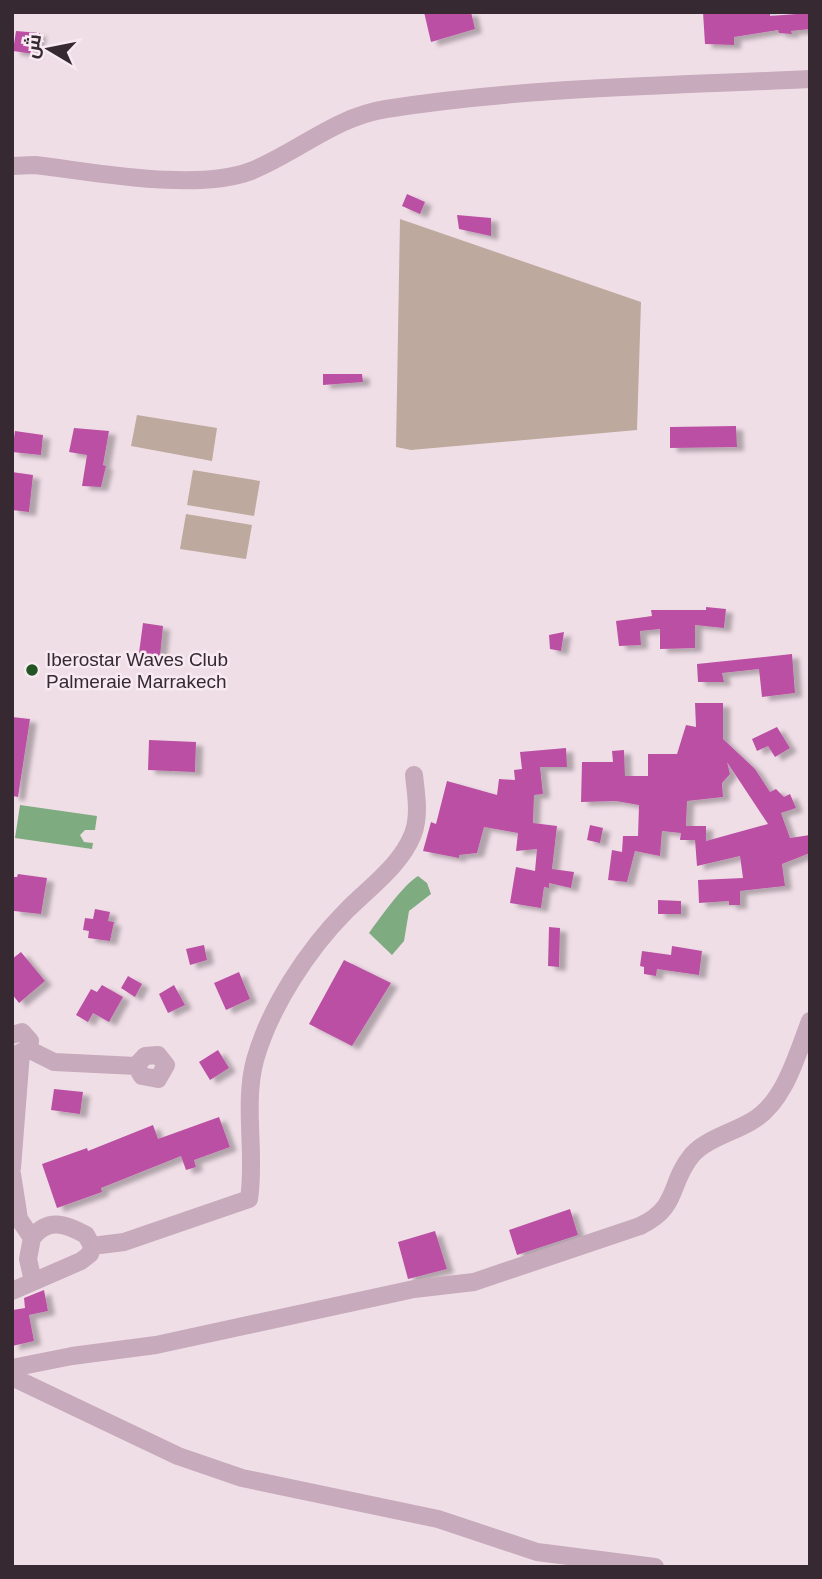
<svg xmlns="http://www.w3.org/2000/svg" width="822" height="1579" viewBox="0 0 822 1579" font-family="Helvetica,Cairo,sans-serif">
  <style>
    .green { fill: #bea99f }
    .water { fill: #7fab80 }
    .building { fill: #bb50a4; fill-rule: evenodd; filter: url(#shadow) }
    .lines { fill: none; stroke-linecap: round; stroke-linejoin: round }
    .minor { stroke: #c7aabb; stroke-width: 18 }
    .poi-dot { fill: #225424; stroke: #f8eaf1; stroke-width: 2.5 }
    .labels { text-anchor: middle; stroke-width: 5; stroke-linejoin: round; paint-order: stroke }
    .poi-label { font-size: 19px; fill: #362932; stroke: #f8eaf1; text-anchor: start }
  </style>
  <defs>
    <filter id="shadow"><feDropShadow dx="7" dy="4" stdDeviation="2" flood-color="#0004"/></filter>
  </defs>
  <rect width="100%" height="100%" fill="#f0dee7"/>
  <path class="green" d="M 400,219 L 641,302 L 637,430 L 411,450 L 396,447 Z
    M 137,415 L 217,428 L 212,461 L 131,446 Z
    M 193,470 L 260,481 L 254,516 L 187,505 Z
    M 186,514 L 252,525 L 246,559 L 180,549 Z"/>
  <path class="water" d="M 20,805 L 97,816 L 95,830 L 85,830 L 80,835 L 84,842 L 93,843 L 92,849 L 15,838 Z
    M 418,876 L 427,883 L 431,894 L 409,911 L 404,941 L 392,955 L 369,933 C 380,918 403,885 418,876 Z"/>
  <path class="building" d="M 424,12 L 471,12 L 475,29 L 431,42 Z
    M 703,12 L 770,12 L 770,16 L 809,13 L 810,29 L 791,31 L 792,34 L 779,33 L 778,30 L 734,37 L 734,45 L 705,44 Z
    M 16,31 L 40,33 L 34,54 L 13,51 Z
    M 407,194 L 425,202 L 420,214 L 402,206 Z
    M 457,215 L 491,218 L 491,236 L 459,229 Z
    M 323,374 L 362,374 L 363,382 L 323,385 Z
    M 736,426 L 737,447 L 670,448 L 670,427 Z
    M 74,428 L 109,431 L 103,465 L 106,466 L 101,487 L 82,486 L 87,455 L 69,452 Z
    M 15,431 L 43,435 L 41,455 L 12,452 Z
    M 12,472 L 33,475 L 29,512 L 12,510 Z
    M 706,607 L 726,609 L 724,628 L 695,625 L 695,648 L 660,649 L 660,629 L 640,631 L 641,645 L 619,646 L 616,621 L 652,616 L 651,610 L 706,610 Z
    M 143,623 L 163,626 L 160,656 L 139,653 Z
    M 564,632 L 561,651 L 550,649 L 549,635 Z
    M 792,654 L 795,693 L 762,697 L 759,669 L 722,673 L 724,682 L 698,682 L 697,664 Z
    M 695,703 L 723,703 L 723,739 L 755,769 L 770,792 L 776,789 L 784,797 L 790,794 L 796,808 L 781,813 L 790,838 L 810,835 L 810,853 L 782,864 L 785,886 L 740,891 L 740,905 L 729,905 L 729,901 L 699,903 L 698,880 L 743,878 L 740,856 L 697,866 L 695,840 L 680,840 L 681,833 L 662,831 L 660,856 L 635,851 L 627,882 L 608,880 L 612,850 L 622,852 L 623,836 L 638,836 L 639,805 L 616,801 L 581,802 L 582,762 L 613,762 L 612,751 L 624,750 L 625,776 L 648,776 L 648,754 L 677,754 L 686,725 L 696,727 ZM 727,762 L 768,824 L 706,841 L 706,826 L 686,826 L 687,801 L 723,797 L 722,783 L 730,774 Z
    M 12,717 L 30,719 L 18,797 L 12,796 Z
    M 777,727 L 790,748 L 775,757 L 768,746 L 757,751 L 752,739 Z
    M 149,740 L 196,742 L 195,772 L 148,770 Z
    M 566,748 L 567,767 L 540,767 L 543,794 L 534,795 L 533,823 L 557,826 L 552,869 L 574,872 L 571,888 L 549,883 L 549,888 L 544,887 L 541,908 L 510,903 L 516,867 L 535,871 L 537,849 L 516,851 L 518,833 L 484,827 L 477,853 L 459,855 L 459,858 L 423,851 L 431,822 L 436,824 L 447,781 L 497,795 L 499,779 L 515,780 L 514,770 L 522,769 L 520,752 Z
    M 590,825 L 603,828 L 600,843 L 587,840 Z
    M 18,874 L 47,878 L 41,914 L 14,911 L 12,877 L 17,877 Z
    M 658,900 L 681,901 L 681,914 L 658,914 Z
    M 95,909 L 110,912 L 108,921 L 114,922 L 110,941 L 88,938 L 89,931 L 83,930 L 85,918 L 93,919 Z
    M 549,927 L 560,928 L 559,967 L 548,966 Z
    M 204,945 L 207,960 L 190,965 L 186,949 Z
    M 672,946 L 702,951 L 699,975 L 657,969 L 656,976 L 644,974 L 644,967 L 640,966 L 642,951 L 671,955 Z
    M 21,952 L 45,981 L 19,1003 L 12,994 L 12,959 Z
    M 344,960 L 391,983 L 352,1046 L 309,1024 Z
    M 239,972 L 250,999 L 226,1010 L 214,983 Z
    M 128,976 L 142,984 L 135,997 L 121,988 Z
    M 102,985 L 123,997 L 109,1022 L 93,1013 L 88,1022 L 76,1015 L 91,989 L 97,992 Z
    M 174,985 L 185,1005 L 168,1013 L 159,994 Z
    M 218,1050 L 229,1068 L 210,1080 L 199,1062 Z
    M 54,1089 L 83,1092 L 80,1114 L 51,1110 Z
    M 219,1117 L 230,1147 L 194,1160 L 196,1167 L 186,1170 L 181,1156 L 101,1188 L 102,1192 L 57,1208 L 42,1164 L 87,1148 L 88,1151 L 153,1125 L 158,1139 Z
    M 570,1209 L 578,1235 L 517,1255 L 509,1230 Z
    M 435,1231 L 447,1269 L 408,1279 L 398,1242 Z
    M 44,1290 L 48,1311 L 29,1315 L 34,1341 L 12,1346 L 13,1310 L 25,1308 L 24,1298 Z"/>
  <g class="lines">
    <path class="minor" d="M 12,166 L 35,165 C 95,172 196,192 251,171 C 298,152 335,117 386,109 C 525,87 669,86 810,79
      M 12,1035 L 22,1032 L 30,1041 L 28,1049 L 19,1053
      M 28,1049 L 54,1062 L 136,1066 L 142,1076 L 158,1079 L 166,1065 L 158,1055 L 145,1056 L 136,1066
      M 12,1168 L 21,1053
      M 12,1174 L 19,1219 L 32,1238 L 28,1259 L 33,1281
      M 32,1238 C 48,1217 66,1224 86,1235 L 92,1246
      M 12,1291 L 81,1261 L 90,1254 L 92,1246 L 124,1242 L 249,1199 C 256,1154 243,1105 255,1060 C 270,1007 308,949 347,910 C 370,887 401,865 413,834 C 420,815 416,794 414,775
      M 12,1368 L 72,1356 L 156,1345 L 414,1289 L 474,1282 L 640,1226 C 680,1207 668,1184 692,1155 C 706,1139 734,1132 752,1121 C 785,1102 797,1054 810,1021
      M 12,1377 L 178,1456 L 242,1478 L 438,1519 L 537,1552 L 655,1567"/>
  </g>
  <circle class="poi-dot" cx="32" cy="670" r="7"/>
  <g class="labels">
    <g class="poi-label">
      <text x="46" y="666">Iberostar Waves Club<tspan x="46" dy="22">Palmeraie Marrakech</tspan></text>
    </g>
  </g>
  <rect width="822" height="1579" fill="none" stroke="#362932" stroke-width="28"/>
  <g transform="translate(49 49) rotate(280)" stroke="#f8eaf1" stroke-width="5" paint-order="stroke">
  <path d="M0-5L12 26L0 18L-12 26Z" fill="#362932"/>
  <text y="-10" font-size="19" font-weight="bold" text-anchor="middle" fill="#362932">ش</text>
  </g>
</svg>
